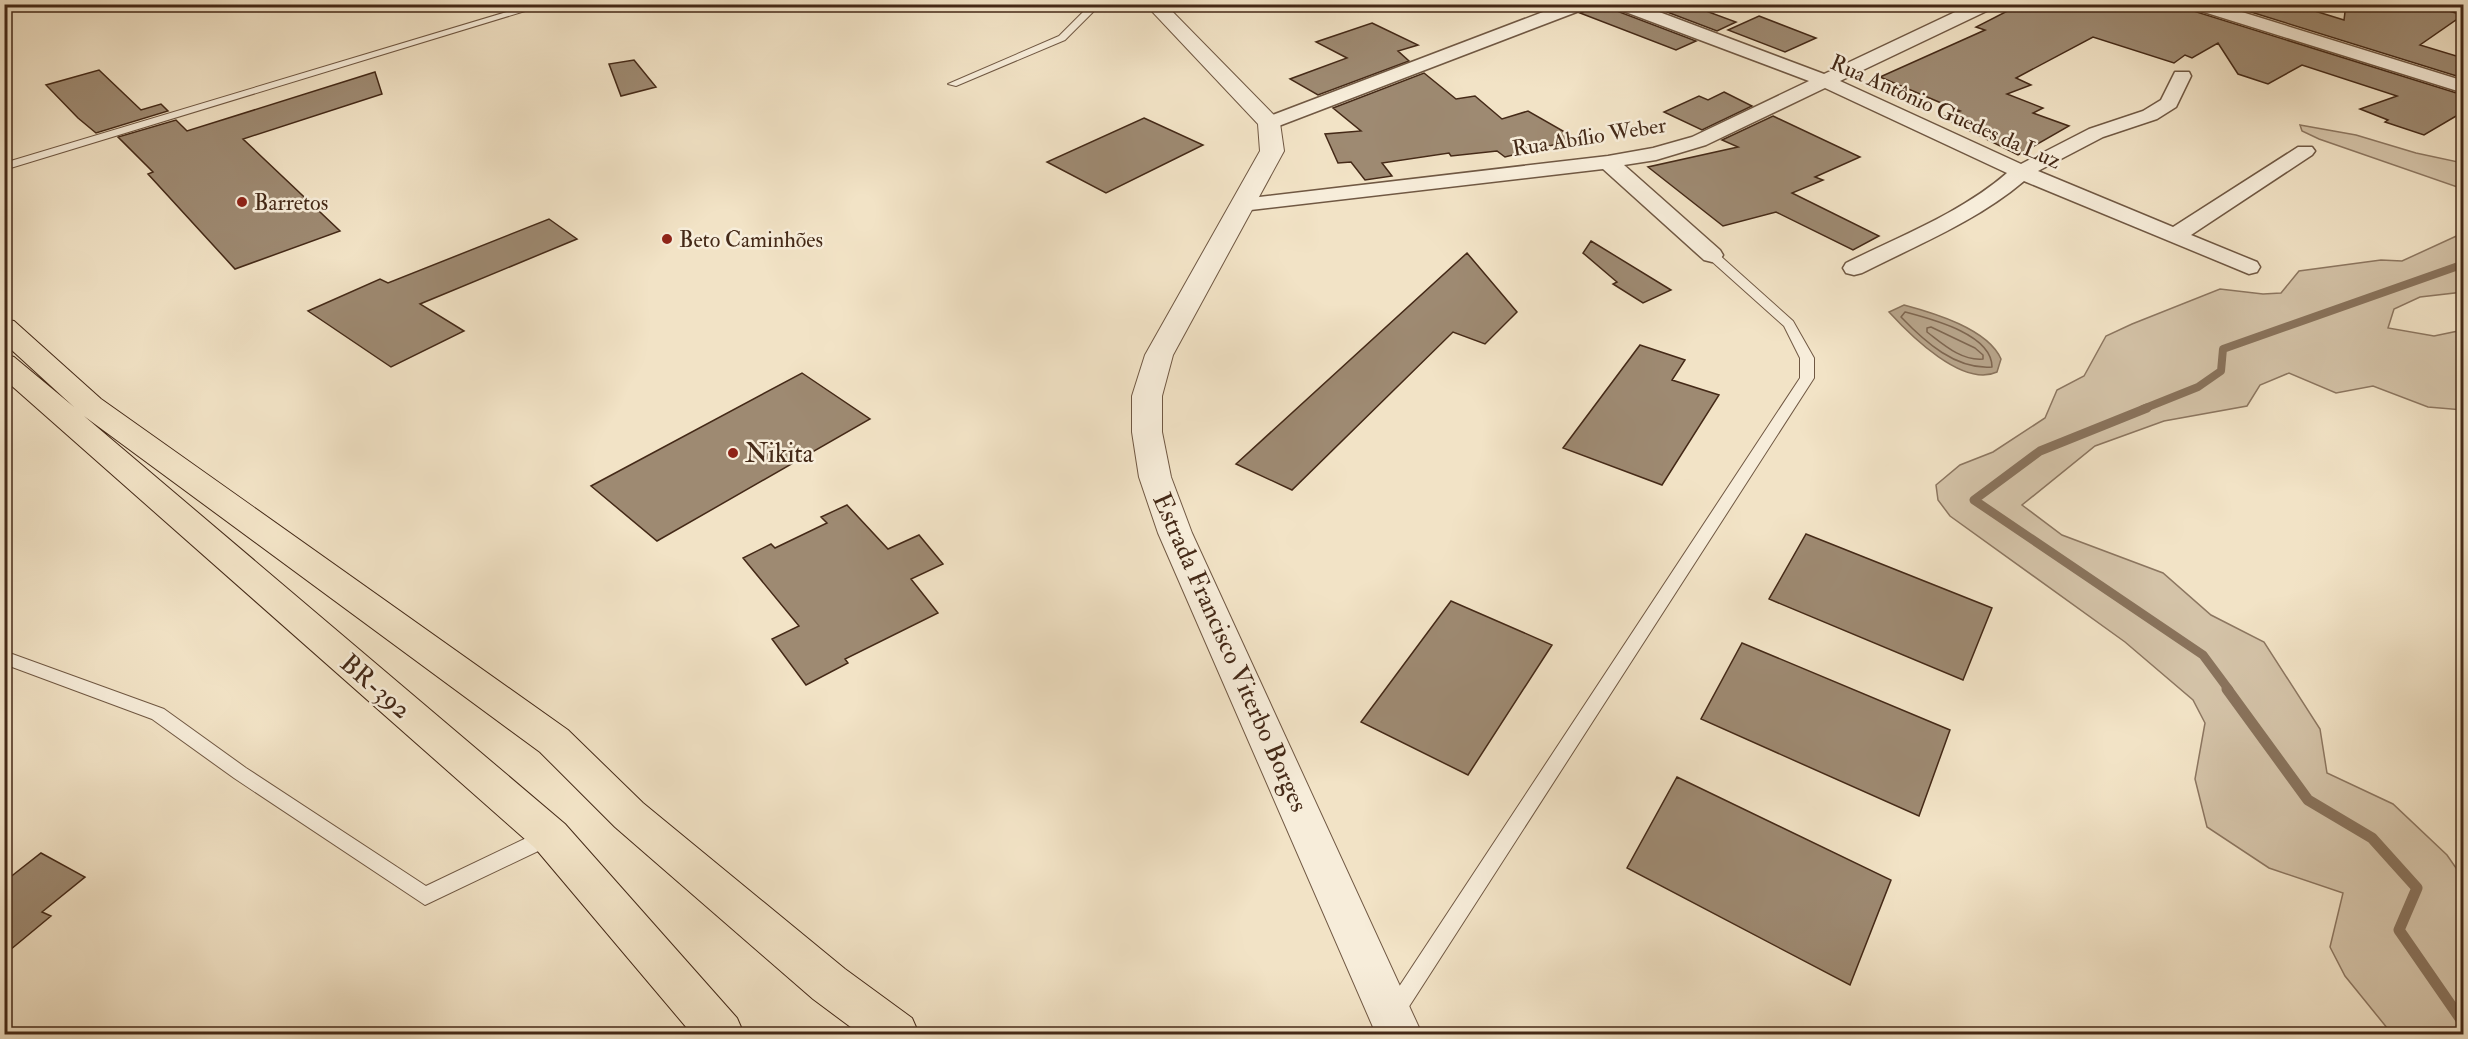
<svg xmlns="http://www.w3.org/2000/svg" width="2468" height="1039" viewBox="0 0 2468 1039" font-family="'IM FELL Double Pica',serif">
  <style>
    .green { fill: #d4c3a8; stroke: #8c7660; stroke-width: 1.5 }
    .water { fill: #b7a48a; stroke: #89735c; stroke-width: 1.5 }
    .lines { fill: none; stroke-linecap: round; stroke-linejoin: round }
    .shore { stroke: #7e6650; stroke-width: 1.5 }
    .stream-far2 { stroke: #89735c; stroke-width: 8 }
    .stream-far1 { stroke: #89735c; stroke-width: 9 }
    .stream { stroke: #89735c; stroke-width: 11 }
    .building { fill: #9e8a72; stroke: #442917; stroke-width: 1.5 }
    .service-casing { stroke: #705843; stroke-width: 2 }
    .minor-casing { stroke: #705843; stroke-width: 3 }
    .tertiary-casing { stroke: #705843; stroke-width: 2 }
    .trunk-casing { stroke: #442917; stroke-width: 2 }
    .service { fill: #f7edda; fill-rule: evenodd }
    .minor { fill: #f7edda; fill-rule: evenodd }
    .tertiary { fill: #f7edda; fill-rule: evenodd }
    .trunk { fill: #f2e3c6; fill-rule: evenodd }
    .poi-dot { fill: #8f2418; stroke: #f7edda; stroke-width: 2 }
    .labels { text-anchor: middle; stroke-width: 5; stroke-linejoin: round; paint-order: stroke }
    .far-street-label { font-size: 22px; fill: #442917; stroke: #f7edda }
    .far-poi-label { font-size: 22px; fill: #442917; stroke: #f7edda; text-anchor: start }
    .poi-label { font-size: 26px; fill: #442917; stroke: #f7edda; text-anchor: start }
    .street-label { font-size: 26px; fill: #442917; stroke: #f7edda }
  </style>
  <rect width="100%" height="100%" fill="#f2e3c6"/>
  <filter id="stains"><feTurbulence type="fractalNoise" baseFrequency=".00333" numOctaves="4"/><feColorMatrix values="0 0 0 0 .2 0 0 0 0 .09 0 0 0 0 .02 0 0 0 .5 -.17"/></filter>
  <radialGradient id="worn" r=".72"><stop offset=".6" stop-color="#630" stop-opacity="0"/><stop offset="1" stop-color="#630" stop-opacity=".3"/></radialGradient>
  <path class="green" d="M 2300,125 L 2356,135 L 2416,153 L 2463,163 L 2463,189 L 2319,139 L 2302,131 Z
    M 2463,233 L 2463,292 L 2420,297 L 2394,309 L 2388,328 L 2434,336 L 2463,330 L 2463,362 L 2460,362 L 2463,371 L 2463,410 L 2428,407 L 2373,386 L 2336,393 L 2289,373 L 2260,385 L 2247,406 L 2164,421 L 2095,446 L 2022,505 L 2062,535 L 2163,573 L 2211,615 L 2264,642 L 2320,729 L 2327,773 L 2393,804 L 2447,855 L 2463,878 L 2463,1034 L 2392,1034 L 2345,976 L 2330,947 L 2343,893 L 2269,868 L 2207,827 L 2195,779 L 2205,723 L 2193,700 L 2125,642 L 1950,516 L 1938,500 L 1936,485 L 1960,465 L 1993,452 L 2045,418 L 2057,390 L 2084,376 L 2106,336 L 2132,324 L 2220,289 L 2263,294 L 2281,293 L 2299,271 L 2381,260 L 2402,261 Z"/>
  <path class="water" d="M 1904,305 C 1934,313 1988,329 2001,359 L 1997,372 C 1963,388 1910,335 1889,312 Z"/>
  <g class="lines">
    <path class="shore" d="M 1905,312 C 1931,319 1992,334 1992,367 C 1956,370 1925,342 1901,317 Z
      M 1931,327 L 1975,348 L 1983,355 L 1983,359 C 1961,361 1943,344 1927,332 L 1927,328 Z"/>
    <path class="stream-far2" d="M 2143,409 L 2198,387 L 2221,371 L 2223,349 L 2464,264"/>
    <path class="stream-far1" d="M 2147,408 L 2040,451 L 1974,500 L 2203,655 L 2229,690"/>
    <path class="stream" d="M 2227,689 L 2308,800 L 2372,838 L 2417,888 L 2399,930 L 2464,1024"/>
  </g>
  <path class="building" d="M 1591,4 L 1611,4 L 1614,10 L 1696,41 L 1676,50 L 1580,13 L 1588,10 Z
    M 1646,4 L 1687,4 L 1736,22 L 1717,31 Z
    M 2021,4 L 2187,4 L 2190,10 L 2463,95 L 2463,112 L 2424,135 L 2385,122 L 2388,120 L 2360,109 L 2397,96 L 2302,65 L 2268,84 L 2238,74 L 2218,43 L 2192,58 L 2185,55 L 2174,63 L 2093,37 L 2016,78 L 2031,85 L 2007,94 L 2043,108 L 2033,113 L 2069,126 L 2018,155 L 1942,117 L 1960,111 L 1880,77 L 1985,30 L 1976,27 Z
    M 2225,4 L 2292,4 L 2344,20 L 2346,4 L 2424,4 L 2463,15 L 2420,45 L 2463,58 L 2463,78 Z
    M 1759,16 L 1816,38 L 1785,52 L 1728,30 Z
    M 1372,23 L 1418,45 L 1398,51 L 1409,61 L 1318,95 L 1290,79 L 1347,58 L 1316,42 Z
    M 634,60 L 656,87 L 621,96 L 609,64 Z
    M 99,70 L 141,110 L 161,104 L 168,111 L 96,133 L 78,118 L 46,85 Z
    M 375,72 L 382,94 L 243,139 L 340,231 L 235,269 L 148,174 L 153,172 L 118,137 L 176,120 L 187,131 Z
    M 1424,73 L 1456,99 L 1475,96 L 1502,119 L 1528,111 L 1577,139 L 1505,157 L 1497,151 L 1451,156 L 1449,153 L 1382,163 L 1392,176 L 1365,180 L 1351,162 L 1338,163 L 1325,134 L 1361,131 L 1333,108 Z
    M 1724,92 L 1752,106 L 1702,130 L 1664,112 L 1699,96 L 1708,100 Z
    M 1773,116 L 1860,157 L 1815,177 L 1823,180 L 1792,193 L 1879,236 L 1853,250 L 1776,212 L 1723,226 L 1648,167 L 1738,147 L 1722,140 Z
    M 1144,118 L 1203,145 L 1106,193 L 1047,162 Z
    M 549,219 L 577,239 L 420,304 L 464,331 L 391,367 L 308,311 L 380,279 L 388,283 Z
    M 1591,241 L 1671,290 L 1643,303 L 1613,284 L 1617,282 L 1583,253 Z
    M 1467,253 L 1517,312 L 1485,344 L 1453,332 L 1292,490 L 1236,464 Z
    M 1640,345 L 1685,360 L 1672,380 L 1719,395 L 1662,485 L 1563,448 Z
    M 802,373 L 870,419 L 657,541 L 591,486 Z
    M 847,505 L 888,549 L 919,535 L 943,564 L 911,579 L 938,613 L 845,659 L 848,663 L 806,685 L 772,639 L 799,626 L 743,558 L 771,544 L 775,548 L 827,523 L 821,517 Z
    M 1806,534 L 1992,608 L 1963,680 L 1769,599 Z
    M 1451,601 L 1552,645 L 1468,775 L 1361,722 Z
    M 1742,643 L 1950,730 L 1919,816 L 1701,719 Z
    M 1677,777 L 1891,880 L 1850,985 L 1627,868 Z
    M 41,853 L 85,877 L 42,912 L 51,916 L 4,955 L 4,882 Z"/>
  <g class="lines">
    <g class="service-casing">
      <path id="service" d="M 533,4 L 548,4 L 4,170 L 4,163 Z
        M 1091,4 L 1101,4 L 1065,40 L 956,86 L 948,84 L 1059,36 Z
        M 1712,251 L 1716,252 L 1793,321 L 1814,358 L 1814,378 L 1401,1019 L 1394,1022 L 1387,1019 L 1384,1012 L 1387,1005 L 1800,378 L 1800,358 L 1784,326 L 1708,258 L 1708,252 Z
        M 4,651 L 164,709 L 246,768 L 426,886 L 541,831 L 548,829 L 555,831 L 557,837 L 555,843 L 425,905 L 234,778 L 152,719 L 4,664 Z"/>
    </g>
    <g class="minor-casing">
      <path id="minor" d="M 1564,4 L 1589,4 L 1587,8 L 1276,127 L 1262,127 L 1259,123 L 1262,119 Z
        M 1613,4 L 1638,4 L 1824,74 L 1972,4 L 1995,4 L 1993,8 L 1840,81 L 2021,164 L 2089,129 L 2143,111 L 2161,100 L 2175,72 L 2189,72 L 2191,76 L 2176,107 L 2157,119 L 2103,137 L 2038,171 L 2173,227 L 2298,147 L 2312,147 L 2315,151 L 2312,155 L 2191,235 L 2257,262 L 2260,267 L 2257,272 L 2249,274 L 2024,181 C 1977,221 1917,245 1862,273 L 1854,275 L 1846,273 L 1843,268 L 1846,263 C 1900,236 1961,213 2007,173 L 1825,88 L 1706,145 L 1656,160 L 1624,165 L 1720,250 L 1723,255 L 1720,260 L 1712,262 L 1704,260 L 1603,169 L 1242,211 L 1234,210 L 1231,205 L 1234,200 L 1242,199 L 1608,156 L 1653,148 L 1692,137 L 1809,81 L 1615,8 Z
        M 2189,4 L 2216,4 L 2464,81 L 2464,93 L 2191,8 Z"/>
    </g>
    <g class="tertiary-casing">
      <path id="tertiary" d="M 1145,4 L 1165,4 L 1277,118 L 1280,123 L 1284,151 L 1173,355 L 1162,396 L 1162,432 L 1171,477 L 1192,533 L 1422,1034 L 1376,1034 L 1158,533 L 1139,477 L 1132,432 L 1132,396 L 1145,355 L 1260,151 L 1258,124 Z"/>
    </g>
    <g class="trunk-casing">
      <path id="trunk" d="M 4,319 L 14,321 L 101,399 L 568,730 L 643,803 L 845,969 L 912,1018 L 919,1034 L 860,1034 L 813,999 L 615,827 L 540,752 L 84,416 L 565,824 L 737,1018 L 744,1034 L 692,1034 L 535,848 L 4,379 L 4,354 L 14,357 L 74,407 L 4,343 Z"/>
    </g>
    <use href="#service" class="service"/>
    <use href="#minor" class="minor"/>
    <use href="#tertiary" class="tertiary"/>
    <use href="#trunk" class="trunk"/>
  </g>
  <g class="poi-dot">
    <circle cx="242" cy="202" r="6"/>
    <circle cx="667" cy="239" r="6"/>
    <circle cx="733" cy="453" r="6"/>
  </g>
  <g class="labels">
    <g class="far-street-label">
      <text transform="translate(1946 111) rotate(24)" y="8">Rua Antônio Guedes da Luz</text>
      <text transform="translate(1589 136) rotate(-9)" y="8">Rua Abílio Weber</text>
    </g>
    <g class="far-poi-label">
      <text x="254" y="210">Barretos</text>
      <text x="679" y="247">Beto Caminhões</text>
    </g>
    <g class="poi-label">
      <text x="745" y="462">Nikita</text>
    </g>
    <g class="street-label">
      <text transform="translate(1231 652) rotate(66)" y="9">Estrada Francisco Viterbo Borges</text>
      <text transform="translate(376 686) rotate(41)" y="9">BR-392</text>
    </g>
  </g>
  <rect width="2468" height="1039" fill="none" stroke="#f2e3c6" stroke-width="24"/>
  <rect x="6" y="6" width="2456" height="1027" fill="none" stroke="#442917" stroke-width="3"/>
  <rect x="12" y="12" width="2444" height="1015" fill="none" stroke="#442917" stroke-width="1.5"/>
  <rect width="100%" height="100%" filter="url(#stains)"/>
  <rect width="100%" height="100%" fill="url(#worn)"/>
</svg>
